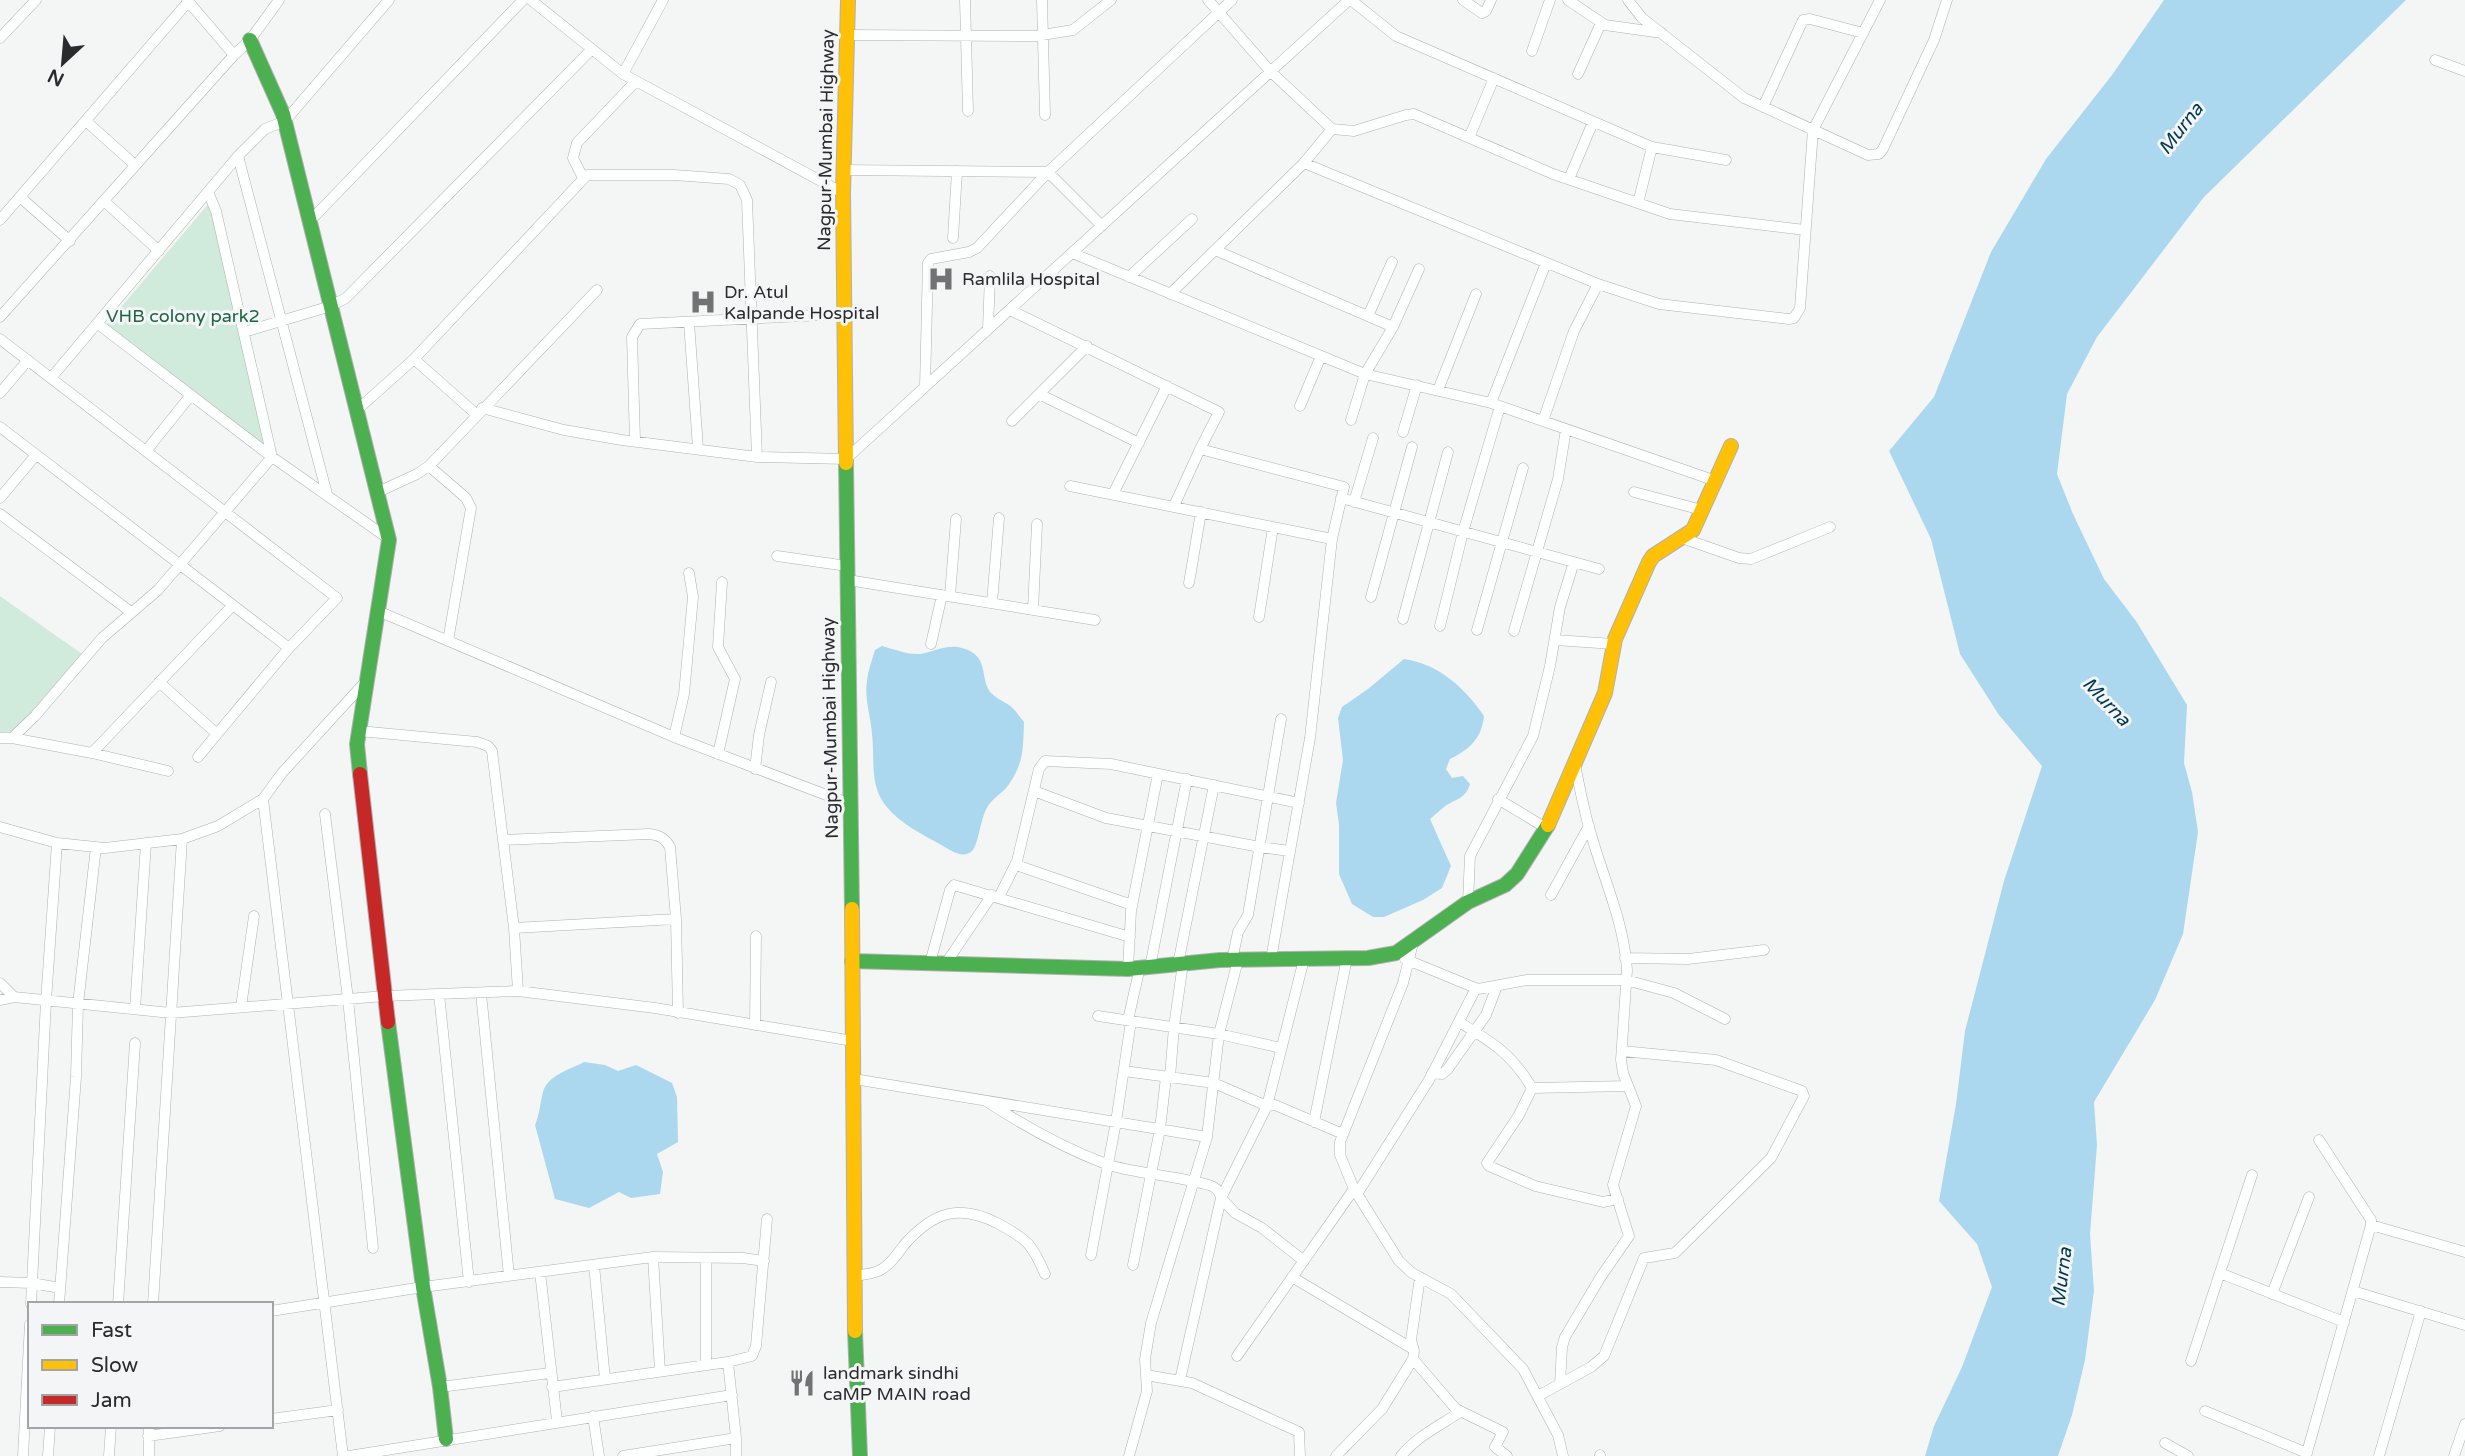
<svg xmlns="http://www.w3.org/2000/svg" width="2465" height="1456" viewBox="0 0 2465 1456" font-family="'Varela Round',sans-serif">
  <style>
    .green { fill: #d0ebdb }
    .water { fill: #acd8ef }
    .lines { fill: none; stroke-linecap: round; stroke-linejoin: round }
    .street-casing { stroke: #b0b1b1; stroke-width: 11 }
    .fast-casing { stroke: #b0b1b1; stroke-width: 16 }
    .slow-casing { stroke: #b0b1b1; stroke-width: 16 }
    .jam-casing { stroke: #b0b1b1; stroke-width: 16 }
    .street { stroke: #fdfefe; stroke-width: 10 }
    .fast { stroke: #4caf50; stroke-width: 14 }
    .slow { stroke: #ffc107; stroke-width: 14 }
    .jam { stroke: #c62828; stroke-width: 14 }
    .labels { text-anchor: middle; stroke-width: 6; stroke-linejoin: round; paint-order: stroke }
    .street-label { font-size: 18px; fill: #2a2b2c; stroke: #f3f5f6 }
    .poi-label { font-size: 18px; fill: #2a2b2c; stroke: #f3f5f6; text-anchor: start }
    .park-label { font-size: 18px; fill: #1e6342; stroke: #f3f5f6 }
    .water-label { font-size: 19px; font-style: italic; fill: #00374d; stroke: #f3f5f6 }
  </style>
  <rect width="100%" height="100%" fill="#f4f5f5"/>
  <path class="green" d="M 210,202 L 265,441 L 265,447 L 106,325 Z
    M 0,596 L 82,654 L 82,661 L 20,731 L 0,732 Z"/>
  <path class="water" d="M 2164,0 L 2406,0 L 2204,197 L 2097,337 L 2067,394 L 2057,474 L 2073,514 L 2104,579 L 2136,621 L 2187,705 L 2184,763 L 2192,792 L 2198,832 L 2183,934 L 2155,1000 L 2094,1102 L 2097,1145 L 2090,1234 L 2094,1291 L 2085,1360 L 2072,1415 L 2058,1456 L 1925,1456 L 1934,1426 L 1962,1367 L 1992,1287 L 1977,1244 L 1939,1201 L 1956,1104 L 1965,1031 L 2004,881 L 2042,766 L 1999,715 L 1960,654 L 1931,539 L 1889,451 L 1934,397 L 1991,252 L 2046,159 L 2112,75 Z
    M 882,646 C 894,649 907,655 920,654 C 932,652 945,645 958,647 C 992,654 978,677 991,693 C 996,698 1003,701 1009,705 C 1015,709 1019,716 1024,722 C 1023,749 1024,764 1007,787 C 1001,794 993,798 988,806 C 980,818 979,844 972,851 C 964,859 951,851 943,846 C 924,835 900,824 886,806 C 869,785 875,759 872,734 C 871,717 864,698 867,681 C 868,671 872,660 875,650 Z
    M 1404,659 C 1439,664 1465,688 1484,716 C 1482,738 1469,750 1450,759 L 1446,769 L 1452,778 L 1463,776 L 1470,784 C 1465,800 1456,798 1444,807 C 1439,811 1435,815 1430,819 L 1451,866 L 1442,888 L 1423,900 L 1384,917 L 1373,917 L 1352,904 L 1339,874 L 1339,825 L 1336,803 L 1343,760 L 1338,718 L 1342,707 L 1368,689 Z
    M 584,1062 L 605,1065 L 618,1071 L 636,1065 L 672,1083 L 677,1097 L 678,1142 L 657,1154 L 663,1172 L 660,1194 L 631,1198 L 619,1192 L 589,1208 L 555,1199 L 535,1125 C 540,1113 540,1103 543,1092 C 548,1075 569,1070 584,1062 Z"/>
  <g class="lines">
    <g class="street-casing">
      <path id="street" d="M 187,0 L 234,55
        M 531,0 L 623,74 L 843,193
        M 965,0 L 968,111
        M 1042,0 L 1045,115
        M 1351,0 L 1396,36 L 1652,147 L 1726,160
        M 1463,0 L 1482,13 L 1486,11 L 1491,0
        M 1568,0 L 1605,25 L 1662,33
        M 1628,0 L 1642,18 L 1744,98 L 1868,155 L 1879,154 L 1883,149 L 1934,40 L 1947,0
        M 847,35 L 1036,36 L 1073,30 L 1111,0
        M 0,38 L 36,0
        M 1532,51 L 1550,0
        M 2435,60 L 2465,71
        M 623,74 L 663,0
        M 1578,74 L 1601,23
        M 1763,107 L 1803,20 L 1810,19 L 1863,33
        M 87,122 L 135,165
        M 1332,129 L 1354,131 L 1406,115 L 1414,114 L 1553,174 L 1670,214 L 1805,230
        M 1469,138 L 1494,78
        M 238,156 L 327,494
        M 1304,163 L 1598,284 L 1659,304 L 1789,319 L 1794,318 L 1800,308 L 1813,130 L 1880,0
        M 844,170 L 1048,172 L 1102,226
        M 583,178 L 573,158 L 577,143 L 636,81
        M 1569,179 L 1593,122
        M 20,197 L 70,241
        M 104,201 L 159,251
        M 1638,203 L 1652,147
        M 0,220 L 188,2
        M 310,221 L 523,0
        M 953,238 L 957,171
        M 1215,250 L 1393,327
        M 1072,253 L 1365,374 L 1393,327 L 1419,269
        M 1129,277 L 1192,219
        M 1170,294 L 1303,164 L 1332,129 L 1270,71 L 1208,0
        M 1010,310 L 1219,412 L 1200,449 L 1344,487 L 1332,539 L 1310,738 L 1271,959
        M 1368,316 L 1392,262
        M 0,317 L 234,55 L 250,40 L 279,0
        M 689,322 L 698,448
        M 98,324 L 272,457 L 389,539
        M 988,329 L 990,276
        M 244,332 L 331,306 L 346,298 L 592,49
        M 0,339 L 337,598 L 289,648 L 217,734 L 159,682
        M 414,359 L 476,414
        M 51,378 L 238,156 L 265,129 L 285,121 L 389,0
        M 925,387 L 928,263 L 931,259 L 969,252 L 977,248 L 1048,172 L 1232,0
        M 1438,390 L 1476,294
        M 0,393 L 28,360
        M 1039,394 L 1139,443
        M 1491,403 L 1546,263
        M 1300,406 L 1321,356
        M 482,408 L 564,430 L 622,440 L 757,457 L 846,459 L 1349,0
        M 357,410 L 414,359 L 587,175 L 674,175 L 729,179 L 740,185 L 747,200 L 757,457
        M 1351,420 L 1365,374 L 1491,403 L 1716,481
        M 1012,421 L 1087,346
        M 1543,421 L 1574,331 L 1598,284
        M 0,427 L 289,648
        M 1403,432 L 1417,385
        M 635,441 L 632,337 L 640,324 L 844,314
        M 146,451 L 191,395
        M 429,466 L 466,498 L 471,508 L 448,641
        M 1070,486 L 1332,539
        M 378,492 L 417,474 L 429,466 L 597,290
        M 1634,492 L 1702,510
        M 1113,494 L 1167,386
        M 0,498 L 36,455
        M 1341,498 L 1599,569
        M 1354,502 L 1373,438
        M 1174,506 L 1200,449
        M 0,514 L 131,612
        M 1682,538 L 1739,558 L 1751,559 L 1830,527
        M 777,556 L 847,566
        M 848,580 L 1095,620
        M 1189,583 L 1201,512
        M 950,596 L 956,519
        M 1371,597 L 1412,447
        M 992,603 L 999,518
        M 1033,610 L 1037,524
        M 378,611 L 674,737 L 850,804
        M 1259,617 L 1273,527
        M 1403,619 L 1448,452
        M 1440,626 L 1463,532 L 1500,406
        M 1477,630 L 1523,468
        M 1514,631 L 1558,479 L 1566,429
        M 1555,640 L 1614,644
        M 931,644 L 942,595
        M 359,731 L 477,742 L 488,746 L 492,751 L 514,928 L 518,991
        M 674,737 L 684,694 L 693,597 L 689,573
        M 0,738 L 12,738 L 35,716 L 102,638 L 158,590 L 272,457 L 216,211 L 208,192
        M 12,738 L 92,753 L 168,771
        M 92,753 L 233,605
        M 718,754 L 735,679 L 718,647 L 722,582
        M 198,757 L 217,734
        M 755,769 L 759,735 L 771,682
        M 1034,791 L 1106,818 L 1260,847 L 1290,851
        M 263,799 L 343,1456
        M 1498,799 L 1546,828
        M 325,814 L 348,999 L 373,1248
        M 0,827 L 57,843 L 105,848 L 182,839 L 218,826 L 263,799 L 282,773 L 367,680
        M 504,840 L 649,834 C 659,835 665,838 670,847 L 676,919 L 678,1013
        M 1016,865 L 1132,905
        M 1551,895 L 1589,826
        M 999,897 L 1017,861 L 1039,769 L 1045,761 L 1111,764 L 1299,803
        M 1468,902 L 1470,856 L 1533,736 L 1550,666 L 1560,607 L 1574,562
        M 514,928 L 676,919
        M 1413,943 L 1403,983 L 1340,1142 L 1340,1155 L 1354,1189 L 1399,1261 L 1412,1273 L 1451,1294 L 1523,1369 L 1558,1435 L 1563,1456
        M 1625,958 L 1688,959 L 1764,950
        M 1405,959 L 1478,989 L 1527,980 L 1626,980 L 1674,993 L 1725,1019
        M 1232,960 L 1238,932 L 1248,915 L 1281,719
        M 930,963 L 950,890 L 954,885 L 1130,937
        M 946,963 L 992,895
        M 1178,964 L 1214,785
        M 1150,967 L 1187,779
        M 1128,969 L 1131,911 L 1158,774
        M 0,983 L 14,997
        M 481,993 L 509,1276
        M 439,994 L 469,1282
        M 0,1000 L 14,997 L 171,1013 L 385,996 L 518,991 L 655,1008 L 853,1041
        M 241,1007 L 254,916
        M 135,1009 L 146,843
        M 1098,1016 L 1219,1034 L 1281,1048
        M 1128,1020 L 1140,967
        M 1459,1022 C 1492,1042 1512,1054 1532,1088
        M 755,1025 L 756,936
        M 1124,1071 L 1214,1083 L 1267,1106 L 1304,959
        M 1432,1073 L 1442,1074 L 1447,1070 L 1486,1015 L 1497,986
        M 1170,1077 L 1174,1027 L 1183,963
        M 854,1079 L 1207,1137
        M 986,1101 C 1024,1126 1064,1148 1106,1164 C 1129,1172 1166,1175 1191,1181 C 1204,1184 1219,1184 1221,1198 L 1180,1380
        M 1314,1122 L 1347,958
        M 1357,1194 L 1429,1080 L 1476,988
        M 1618,1199 L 1603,1202 L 1535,1186 L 1489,1166 L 1487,1163 L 1519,1115 L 1532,1088 L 1628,1086
        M 2371,1225 L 2465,1252
        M 1091,1255 L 1116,1122 L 1131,1021
        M 653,1257 L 660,1371
        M 706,1258 L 706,1365
        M 1304,1261 L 1262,1228 L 1235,1213 L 1221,1198 L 1267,1106 L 1275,1105 L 1343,1134
        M 594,1265 L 605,1379
        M 1133,1265 L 1160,1129 L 1166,1077
        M 540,1272 L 557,1421
        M 2220,1273 L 2344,1322
        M 856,1276 C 864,1274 875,1274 882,1269 C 891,1264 898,1253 904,1245 C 933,1212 959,1203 999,1224 C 1028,1240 1032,1244 1045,1274
        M 1292,1277 L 1413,1349
        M 0,1282 L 32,1283 L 60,1288
        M 2353,1291 L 2465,1325
        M 2272,1294 L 2309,1197
        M 31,1304 L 46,1001 L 57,843
        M 59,1304 L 76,1077 L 78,1004 L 96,847
        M 118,1304 L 135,1043
        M 153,1304 L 182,839
        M 271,1311 L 423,1287 L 653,1257 L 743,1258 L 764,1261
        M 1237,1356 L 1354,1189
        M 1413,1359 L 1456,1409 L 1503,1432 L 1495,1447 L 1507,1456
        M 2191,1361 L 2252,1175
        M 728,1362 L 736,1438 L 736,1456
        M 1146,1375 L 1192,1383 L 1299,1432 L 1300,1456
        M 1560,1384 L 1562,1347 L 1565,1337 L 1600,1278 L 1629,1236 L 1613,1185 L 1636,1106 L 1623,1073 L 1621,1060 L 1627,970 C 1624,922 1604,880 1591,834 C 1584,812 1580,788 1575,765
        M 440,1387 L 550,1373
        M 552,1387 L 728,1362 L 752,1356 L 756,1346 L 767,1219
        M 1538,1396 L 1591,1367 L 1604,1356 L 1644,1258 L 1675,1253 L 1771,1158 L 1804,1096 L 1802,1091 L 1716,1060 L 1622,1051
        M 2205,1411 L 2307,1453
        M 593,1416 L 599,1456
        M 271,1419 L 338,1410
        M 149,1426 L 149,1456
        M 148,1436 L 220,1426
        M 2165,1443 L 2188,1456
        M 23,1456 L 30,1324
        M 48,1456 L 50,1426
        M 109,1456 L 111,1426
        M 349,1456 L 732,1395
        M 623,1456 L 736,1438
        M 1129,1456 L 1147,1391 L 1145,1359 L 1151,1323 L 1207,1137 L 1219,1034 L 1238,960
        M 1336,1456 L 1382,1409 L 1413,1359 L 1414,1351 L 1411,1340 L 1420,1277
        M 1401,1456 C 1416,1437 1439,1426 1460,1412
        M 1600,1456 L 1600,1455
        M 2306,1456 L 2371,1225 L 2371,1220 L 2319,1140
        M 2379,1456 L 2421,1311
        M 2454,1456 L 2465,1424"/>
    </g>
    <g class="fast-casing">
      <path id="fast" d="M 250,40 L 283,114 L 389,540 L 357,744 L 360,774
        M 846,463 L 852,909
        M 852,961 L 1128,969 L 1220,960 L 1368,958 L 1396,953 L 1468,902 L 1505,885 L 1517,874 L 1548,825
        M 388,1022 L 423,1287 L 440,1387 L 446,1439
        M 855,1331 L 860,1456"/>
    </g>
    <g class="slow-casing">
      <path id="slow" d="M 846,463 L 843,193 L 848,0
        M 1548,825 L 1605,693 L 1615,639 L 1649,562 L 1653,556 L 1693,530 L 1731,446
        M 852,909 L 855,1331"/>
    </g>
    <g class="jam-casing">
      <path id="jam" d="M 360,774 L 388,1022"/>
    </g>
    <use href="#street" class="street"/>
    <use href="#fast" class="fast"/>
    <use href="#slow" class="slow"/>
    <use href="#jam" class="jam"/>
  </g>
  <defs>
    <g id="hospital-bare" transform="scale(2.1)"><path d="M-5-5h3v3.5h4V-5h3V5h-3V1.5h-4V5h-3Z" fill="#717272" stroke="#f3f5f6" stroke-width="2.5" paint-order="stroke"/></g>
    <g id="restaurant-bare" transform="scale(2.1)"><path d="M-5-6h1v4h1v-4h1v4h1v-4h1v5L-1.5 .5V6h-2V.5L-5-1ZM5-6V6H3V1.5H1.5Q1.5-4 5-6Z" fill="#717272" stroke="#f3f5f6" stroke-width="2.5" paint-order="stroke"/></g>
  </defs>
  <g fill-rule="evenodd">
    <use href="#hospital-bare" x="941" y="279"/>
    <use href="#hospital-bare" x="703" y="302"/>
    <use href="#restaurant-bare" x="802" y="1383"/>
  </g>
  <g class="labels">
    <g class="street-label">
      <text transform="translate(826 140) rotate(-89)" y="6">Nagpur-Mumbai Highway</text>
      <text transform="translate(830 728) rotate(-91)" y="6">Nagpur-Mumbai Highway</text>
    </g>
    <g class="poi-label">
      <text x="962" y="285">Ramlila Hospital</text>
      <text x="724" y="298">Dr. Atul<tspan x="724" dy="21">Kalpande Hospital</tspan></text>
      <text x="823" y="1379">landmark sindhi<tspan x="823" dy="21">caMP MAIN road</tspan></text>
    </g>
    <g class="park-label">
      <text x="183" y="322">VHB colony park2</text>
    </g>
    <g class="water-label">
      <text transform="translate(2180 128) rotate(-52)" y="7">Murna</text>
      <text transform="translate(2107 701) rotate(46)" y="7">Murna</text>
      <text transform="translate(2061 1277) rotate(-83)" y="7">Murna</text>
    </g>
  </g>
  <rect x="28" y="1302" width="245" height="126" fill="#f3f5f6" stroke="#a3a4a5" stroke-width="2"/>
  <rect x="42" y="1325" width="35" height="10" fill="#4caf50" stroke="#a3a4a5" stroke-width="2"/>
  <text x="91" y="1337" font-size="21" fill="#2a2b2c">Fast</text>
  <rect x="42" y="1360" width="35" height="10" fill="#ffc107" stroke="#a3a4a5" stroke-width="2"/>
  <text x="91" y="1372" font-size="21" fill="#2a2b2c">Slow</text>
  <rect x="42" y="1395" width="35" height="10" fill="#c62828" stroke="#a3a4a5" stroke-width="2"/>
  <text x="91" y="1407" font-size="21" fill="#2a2b2c">Jam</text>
  <g transform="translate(63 63) rotate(206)" stroke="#f3f5f6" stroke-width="5" paint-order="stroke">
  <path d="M0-5L12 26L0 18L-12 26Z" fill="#2a2b2c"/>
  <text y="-10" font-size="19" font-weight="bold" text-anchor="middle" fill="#2a2b2c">N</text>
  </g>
</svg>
